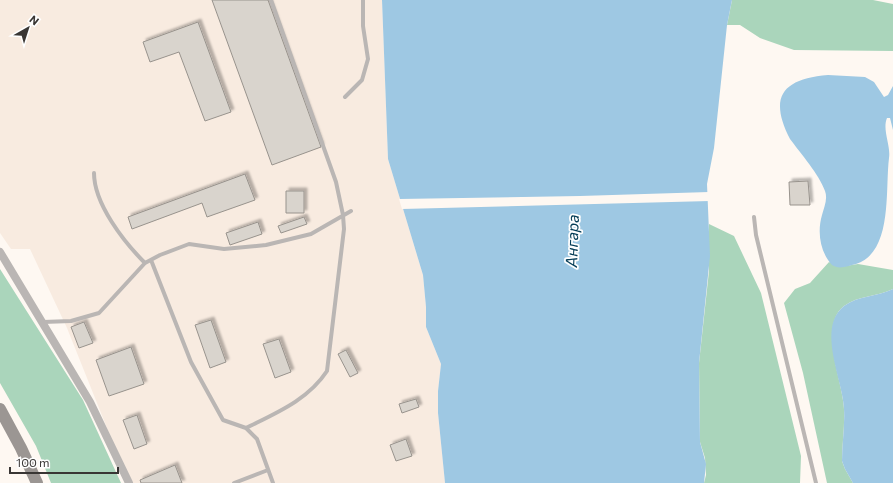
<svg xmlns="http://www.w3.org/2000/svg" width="893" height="483" viewBox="0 0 893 483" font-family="Commissioner,sans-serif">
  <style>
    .built { fill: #f8ebe0 }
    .forest { fill: #aad5bb }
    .water { fill: #9ec8e3 }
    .pier { fill: #fef8f2 }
    .building { fill: #d9d4cd; stroke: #98938d; filter: url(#shadow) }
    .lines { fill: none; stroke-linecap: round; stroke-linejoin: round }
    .service { stroke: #bab6b4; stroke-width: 4 }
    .minor { stroke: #bab6b4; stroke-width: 8 }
    .secondary { stroke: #9b9693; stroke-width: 12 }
    .labels { text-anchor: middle; stroke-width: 3.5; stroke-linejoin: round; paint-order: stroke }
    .water-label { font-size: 16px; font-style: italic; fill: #053d57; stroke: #fff }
  </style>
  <defs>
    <filter id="shadow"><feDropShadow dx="3" dy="-3" stdDeviation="1" flood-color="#0004"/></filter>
  </defs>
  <rect width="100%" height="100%" fill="#fef8f2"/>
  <path class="built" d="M 0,0 L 382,0 L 388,159 L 423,275 L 426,307 L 426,327 L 441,364 L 438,391 L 438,413 L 445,483 L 133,483 L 109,433 L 67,328 L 30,249 L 11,249 L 0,233 Z"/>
  <path class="forest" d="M 732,0 L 873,0 L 893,4 L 893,51 L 794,50 L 760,38 L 740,25 L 727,25 Z
    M 709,224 L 734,236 L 761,293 L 801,456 L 800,483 L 704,483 L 706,475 L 705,458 L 700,442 L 699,363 L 709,271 Z
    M 829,262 L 839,267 L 858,264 L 893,270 L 893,289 C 877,297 859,295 844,306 C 818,326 843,382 844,409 C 845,426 842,444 842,461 L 845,469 L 853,483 L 827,483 L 803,373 L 784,303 L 795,289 L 810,283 Z
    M 0,269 L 83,400 L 121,483 L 51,483 L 36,446 L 0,383 Z"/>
  <path class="water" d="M 382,0 L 732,0 L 727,25 L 714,148 L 707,184 L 710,256 L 699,363 L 700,442 L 706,464 L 704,483 L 445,483 L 438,413 L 438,391 L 441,364 L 426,327 L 426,307 L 423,275 L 388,159 Z
    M 828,75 L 865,77 L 874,82 L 884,97 L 888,95 L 893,86 L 893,130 L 890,118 L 887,118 C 882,130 891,145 889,158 C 885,191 893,252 856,264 C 848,266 839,270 832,265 C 820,252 817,232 822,215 C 824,207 828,199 825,191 C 819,174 801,154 790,139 C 768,96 783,79 828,75 Z
    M 893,289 L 893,483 L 853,483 L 845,469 L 842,461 C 842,443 845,426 844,409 C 843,380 816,328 844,306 C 859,295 877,297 893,289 Z"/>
  <path class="pier" d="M 709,192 L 710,201 L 402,209 L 399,199 L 580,196 Z"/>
  <path class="building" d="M 212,0 L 268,0 L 321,147 L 272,165 Z
    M 198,22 L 231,112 L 205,121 L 179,52 L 150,62 L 143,42 Z
    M 245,174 L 255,200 L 207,217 L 202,203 L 132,229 L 128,217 Z
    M 808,181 L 810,205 L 790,205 L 789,182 Z
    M 286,191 L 304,191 L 304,213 L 286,213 Z
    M 304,217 L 307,224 L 281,233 L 278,226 Z
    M 258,222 L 262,234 L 230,245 L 226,233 Z
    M 211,320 L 226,362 L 210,368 L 195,325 Z
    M 84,322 L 93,343 L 79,348 L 71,327 Z
    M 279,339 L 291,372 L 275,378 L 263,344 Z
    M 131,347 L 144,384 L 109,396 L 96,360 Z
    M 346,350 L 358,373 L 350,377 L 338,354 Z
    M 416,399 L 419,407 L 402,413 L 399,404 Z
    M 137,415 L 147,444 L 134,449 L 123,420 Z
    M 406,439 L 412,456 L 396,461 L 390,445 Z
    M 175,465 L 182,483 L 141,483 L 140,480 Z"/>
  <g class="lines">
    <path class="service" d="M 345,97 L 362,80 L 368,59 L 363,26 L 363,0
      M 94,173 C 94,204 124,242 145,263
      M 754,217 L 756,235 L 816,483
      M 151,260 L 191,362 L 223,420 L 246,428 L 257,439 L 273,483
      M 43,322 L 71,321 L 99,313 L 145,263 L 160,255 L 189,244 L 224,249 L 266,245 L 311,234 L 351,211
      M 246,428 C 276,413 308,400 327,371 L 344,229 L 343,215 L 336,182 L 271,0
      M 234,483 L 268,470"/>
    <path class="minor" d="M 0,252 L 90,402 L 129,483"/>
    <path class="secondary" d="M 0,409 L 21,448 L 37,483"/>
  </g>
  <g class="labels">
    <g class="water-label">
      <text transform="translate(572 241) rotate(-88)" y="6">Ангара</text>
    </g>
  </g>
  <g transform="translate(28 28) rotate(39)" stroke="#ffffff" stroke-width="3" paint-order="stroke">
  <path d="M0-3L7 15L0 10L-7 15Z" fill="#393634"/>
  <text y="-6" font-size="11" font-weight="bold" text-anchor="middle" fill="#393634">N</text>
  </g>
  <path d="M10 467v6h108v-6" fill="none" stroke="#393634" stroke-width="2"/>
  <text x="16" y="467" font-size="12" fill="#393634" stroke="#ffffff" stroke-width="3" paint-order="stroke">100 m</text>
</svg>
